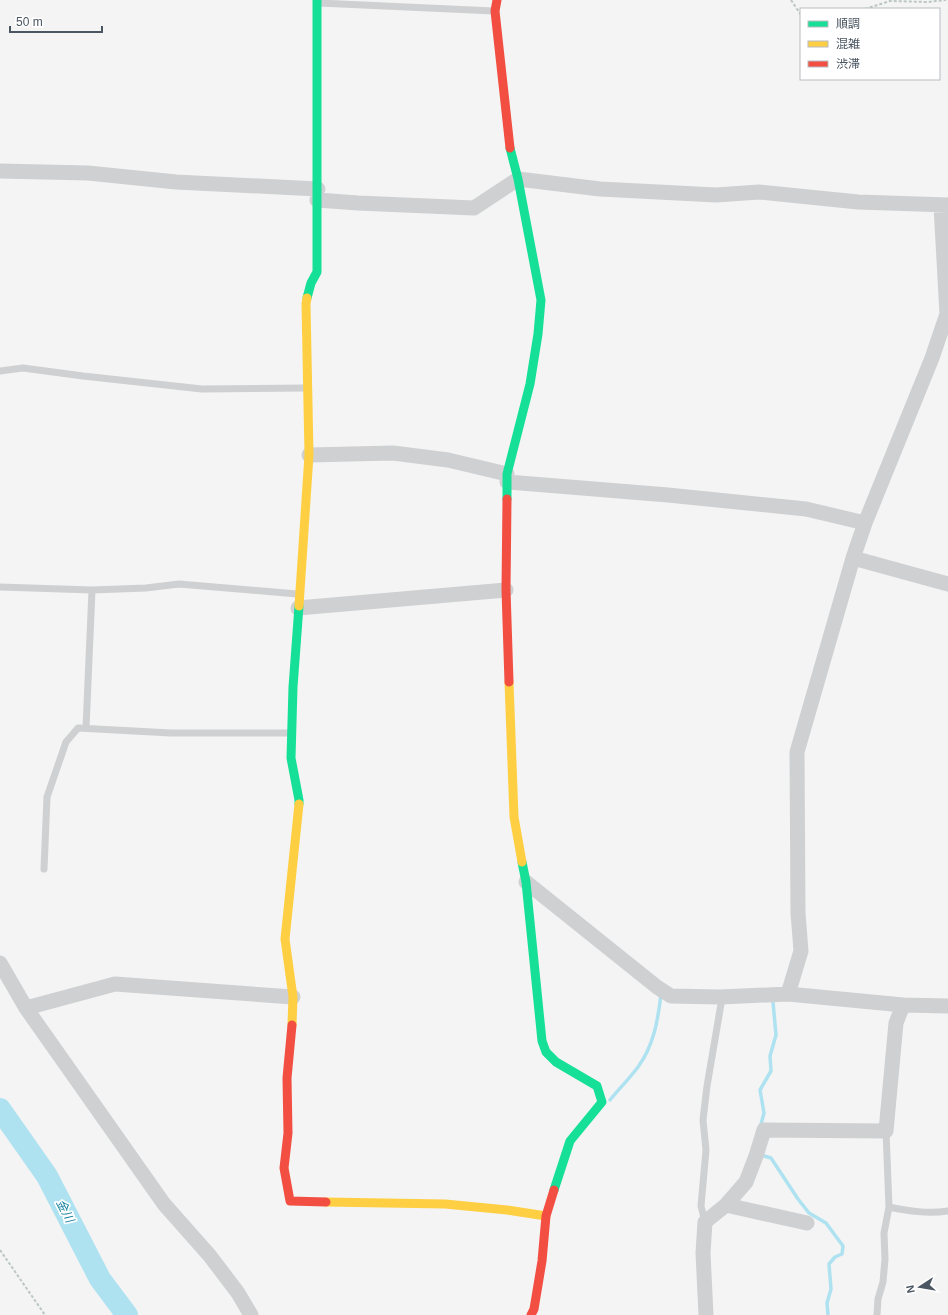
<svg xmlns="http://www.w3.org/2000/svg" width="948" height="1315" viewBox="0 0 948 1315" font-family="Arial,'Noto Sans JP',sans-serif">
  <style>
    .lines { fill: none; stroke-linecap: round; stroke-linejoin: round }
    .stream { stroke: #aee2f0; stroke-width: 3.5 }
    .river { stroke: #aee2f0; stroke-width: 22 }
    .path { stroke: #bcc7c4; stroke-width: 2; stroke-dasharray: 3 2; stroke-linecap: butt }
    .lane { stroke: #ced0d2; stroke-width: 7 }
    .street { stroke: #ced0d2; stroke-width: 15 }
    .fast { stroke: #16e098; stroke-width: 9 }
    .slow { stroke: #ffcf43; stroke-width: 9 }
    .jam { stroke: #f24e42; stroke-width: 9 }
    .labels { text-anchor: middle; stroke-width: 3.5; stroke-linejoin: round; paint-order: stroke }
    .water-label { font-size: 12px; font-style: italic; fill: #0c7c9b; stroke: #fff }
  </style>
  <rect width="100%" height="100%" fill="#f4f4f4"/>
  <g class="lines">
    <path class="stream" d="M 610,1100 C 619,1089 629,1079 638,1067 C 654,1045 658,1020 661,994
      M 760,1128 L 764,1113 L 760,1090 L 771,1071 L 770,1056 L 776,1035 L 773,1002
      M 761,1155 L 771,1158 L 798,1199 L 809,1213 L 826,1223 L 843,1246 L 842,1254 L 835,1257 L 829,1264 L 831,1289 L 827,1303 L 828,1315"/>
    <path class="river" d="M 0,1109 L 47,1176 L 100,1279 L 127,1315"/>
    <path class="path" d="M 791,0 L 801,15
      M 865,9 L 890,1 L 928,2 L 946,0
      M 0,1250 L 45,1315"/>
    <path class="lane" d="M 319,3 L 494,11
      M 0,371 L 23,368 L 83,376 L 202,389 L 306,388
      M 0,587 L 92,590 L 146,588 L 179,584 L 297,594
      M 86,728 L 92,590
      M 44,869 L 47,797 L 66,742 L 78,728 L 171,733 L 290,733
      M 889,1207 C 909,1211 927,1214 948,1211
      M 705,1222 L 701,1206 L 706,1150 L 703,1120 L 707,1086 L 721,1004 L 720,997
      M 877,1315 L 878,1299 L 883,1282 L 885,1259 L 884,1233 L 889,1207 L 886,1131"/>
    <path class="street" d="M 0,171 L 88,173 L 176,182 L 318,189
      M 317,200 L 358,203 L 474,208 L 518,179 L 600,189 L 716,195 L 759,192 L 858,202 L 948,205
      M 309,455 L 393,453 L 448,460 L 507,474
      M 507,482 L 668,495 L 806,509 L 865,523
      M 853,558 L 948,584
      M 298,608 L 506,590
      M 526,882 L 657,987 L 671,996 L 720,997 L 788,994 L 903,1005 L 948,1006
      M 0,963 L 26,1008 L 164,1204 L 210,1256 L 238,1293 L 251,1315
      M 788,994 L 801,951 L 798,913 L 797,752 L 853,558 L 865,523 L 932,358 L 947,314 L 941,206
      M 26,1008 L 115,984 L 293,997
      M 726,1205 L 746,1182 L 756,1156 L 764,1130 L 886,1131 L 896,1023 L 903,1005
      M 706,1315 L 703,1253 L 705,1222 L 726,1205 L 807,1223"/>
    <path class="fast" d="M 307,298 L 311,283 L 317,272 L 317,0
      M 507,499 L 507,474 L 530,384 L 538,334 L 541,300 L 518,179 L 510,148
      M 299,606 L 293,687 L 291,758 L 299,800 L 299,804
      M 522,862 L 526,882 L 542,1041 L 546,1052 L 556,1062 L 597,1086 L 602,1102 L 570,1141 L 554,1190"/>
    <path class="slow" d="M 299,606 L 309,455 L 306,304 L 307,298
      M 509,682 L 514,817 L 522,862
      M 292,1025 L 293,997 L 285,939 L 299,804
      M 326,1202 L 445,1204 L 507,1210 L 546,1216"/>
    <path class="jam" d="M 497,0 L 495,11 L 510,148
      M 507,499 L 506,590 L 509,682
      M 292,1025 L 287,1078 L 288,1133 L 284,1168 L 290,1201 L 326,1202
      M 531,1315 L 534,1309 L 542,1261 L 546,1216 L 554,1190"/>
  </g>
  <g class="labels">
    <g class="water-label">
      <text transform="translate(65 1211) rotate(63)" y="4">金川</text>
    </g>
  </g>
  <rect x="800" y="8" width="140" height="72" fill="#ffffff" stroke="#b7bbc0"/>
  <rect x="808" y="21" width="20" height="6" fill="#16e098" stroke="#b7bbc0"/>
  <text x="836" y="28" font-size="12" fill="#4a5661">順調</text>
  <rect x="808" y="41" width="20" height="6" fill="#ffcf43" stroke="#b7bbc0"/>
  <text x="836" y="48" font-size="12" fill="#4a5661">混雑</text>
  <rect x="808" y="61" width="20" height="6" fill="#f24e42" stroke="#b7bbc0"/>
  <text x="836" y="68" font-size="12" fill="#4a5661">渋滞</text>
  <g transform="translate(920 1287) rotate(258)" stroke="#ffffff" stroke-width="3" paint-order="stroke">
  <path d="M0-3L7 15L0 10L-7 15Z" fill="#4a5661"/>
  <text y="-6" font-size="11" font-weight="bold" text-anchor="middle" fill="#4a5661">N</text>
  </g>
  <path d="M10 26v6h92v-6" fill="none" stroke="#4a5661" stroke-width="2"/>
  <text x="16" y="26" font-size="12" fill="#4a5661" stroke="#ffffff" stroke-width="3" paint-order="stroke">50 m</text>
</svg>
